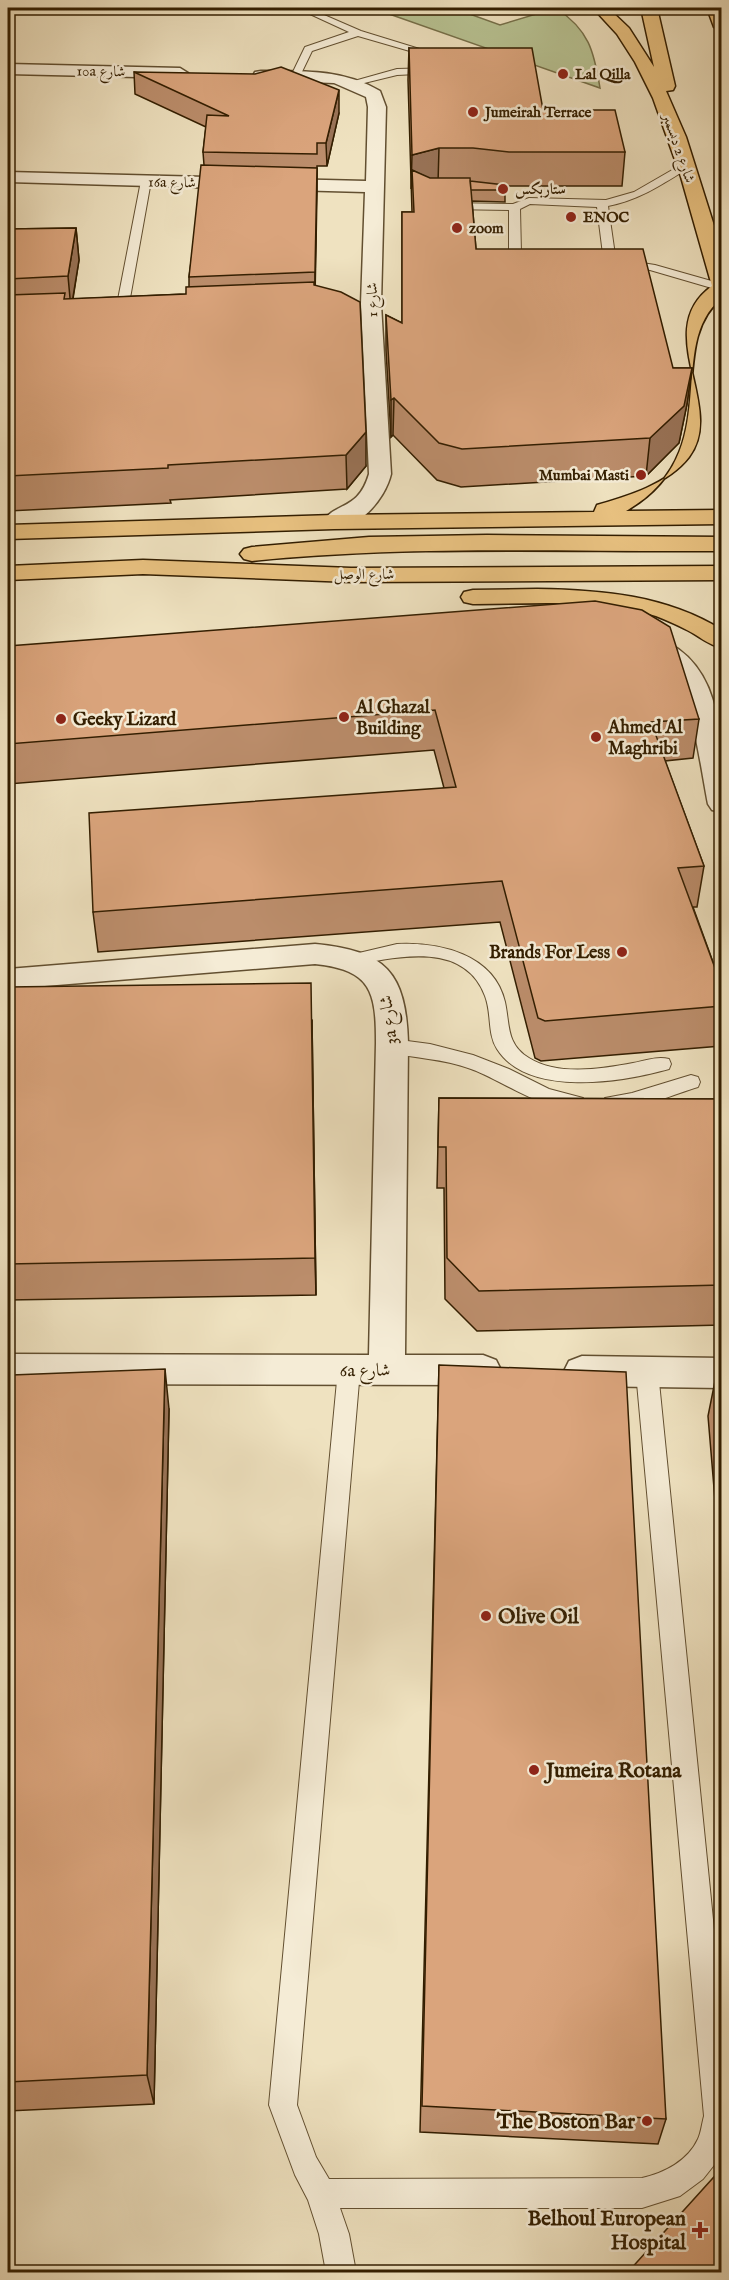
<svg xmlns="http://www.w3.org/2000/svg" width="729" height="2280" viewBox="0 0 729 2280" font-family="'IM FELL English',Amiri,serif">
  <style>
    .green { fill: #b8c393; stroke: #76704a; stroke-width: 1.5 }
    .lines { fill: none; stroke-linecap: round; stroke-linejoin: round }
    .service-casing { stroke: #624f30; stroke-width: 2 }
    .minor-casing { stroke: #624f30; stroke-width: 3 }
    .primary-casing { stroke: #331e00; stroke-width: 3 }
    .service { fill: #f5ecd6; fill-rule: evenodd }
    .minor { fill: #f5ecd6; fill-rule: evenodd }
    .primary { fill: #e8c180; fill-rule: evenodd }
    .wall { fill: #bb8d6b; stroke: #331e00; stroke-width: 1.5 }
    .shaded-wall { fill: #997357; stroke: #331e00; stroke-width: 1.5 }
    .building { fill: #daa47c; stroke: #331e00; stroke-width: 1.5 }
    .poi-dot { fill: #8f2418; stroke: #f5ecd6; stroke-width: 2 }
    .labels { text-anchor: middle; stroke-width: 5; stroke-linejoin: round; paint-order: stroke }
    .far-street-label { font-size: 15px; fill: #331e00; stroke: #f5ecd6 }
    .far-poi-label { font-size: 15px; font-weight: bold; fill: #331e00; stroke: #f5ecd6; text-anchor: start }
    .poi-label { font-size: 18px; font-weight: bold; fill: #331e00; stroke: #f5ecd6; text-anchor: start }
    .street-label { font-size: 18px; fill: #331e00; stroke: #f5ecd6 }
    .near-poi-label { font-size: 21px; font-weight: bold; fill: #331e00; stroke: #f5ecd6; text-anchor: start }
  </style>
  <rect width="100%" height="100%" fill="#efe2c0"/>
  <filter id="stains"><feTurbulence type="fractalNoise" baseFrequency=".00333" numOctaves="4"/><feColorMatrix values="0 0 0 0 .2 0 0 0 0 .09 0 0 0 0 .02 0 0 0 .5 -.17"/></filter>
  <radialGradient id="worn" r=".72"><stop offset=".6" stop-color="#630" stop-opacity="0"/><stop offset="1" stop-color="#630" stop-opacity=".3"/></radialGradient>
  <path class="green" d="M 372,8 L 453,8 L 500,25 L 556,8 C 589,30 594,51 600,88 Z"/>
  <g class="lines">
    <g class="service-casing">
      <path id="service" d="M 297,8 L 308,8 L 361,31 L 439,55 L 434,58 L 358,36 L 312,51 L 299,78 L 293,78 L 291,76 L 305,47 L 349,32 Z
        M 434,68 L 437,69 L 437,73 L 397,75 L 352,86 L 347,83 L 397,69 Z
        M 686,162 L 690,163 L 690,167 C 663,184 639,200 608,206 L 616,262 L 610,265 L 604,262 L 597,207 L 530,204 L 520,209 L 521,253 L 525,257 L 538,260 L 540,262 L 534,265 L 517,262 L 509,254 L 509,210 L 448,209 L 442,206 L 448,203 L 513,204 L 529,198 L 606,200 L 634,192 Z
        M 146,178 L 151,181 L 127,315 L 121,319 L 115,315 L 141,181 Z
        M 623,260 L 655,265 L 722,284 L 722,291 L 650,270 L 619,265 L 617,263 Z
        M 397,944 C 439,942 494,954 505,1002 C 510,1025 506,1044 529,1058 C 558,1076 601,1069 633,1063 C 644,1061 657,1056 669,1059 L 671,1064 L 669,1069 C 623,1082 528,1098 497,1049 C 487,1033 492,1014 485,996 C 464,940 395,957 352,966 L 346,964 L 343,960 L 346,956 Z
        M 392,1039 L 430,1044 L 473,1055 L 509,1069 L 549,1089 L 583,1098 L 586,1103 L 583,1108 C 552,1117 500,1079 471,1069 C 443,1058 414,1059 385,1051 L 383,1046 L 385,1041 Z
        M 691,1075 L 698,1077 L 700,1082 L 698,1087 C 674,1094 628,1115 605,1108 L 602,1103 L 605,1098 L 632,1093 Z
        M 349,1361 L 357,1364 L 360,1370 L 297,2105 L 316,2157 L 329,2179 L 642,2178 C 664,2173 688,2161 698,2139 C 701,2133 702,2123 704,2116 L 636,1372 L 639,1366 L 647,1363 L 655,1366 L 658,1372 L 722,2009 L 722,2155 L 703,2179 L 680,2196 L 642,2208 L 340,2208 L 349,2234 L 356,2272 L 326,2272 L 319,2234 L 308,2200 L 295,2175 L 269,2105 L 338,1370 L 341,1364 Z"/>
    </g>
    <g class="minor-casing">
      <path id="minor" d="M 8,64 L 180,68 L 188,73 L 180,78 L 8,74 Z
        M 261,71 C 303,71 343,69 380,91 L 386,107 L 381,304 L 391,474 C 385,500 356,534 326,527 L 322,522 C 337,501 358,511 369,474 L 361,304 L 365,192 L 8,182 L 8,172 L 366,181 L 368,107 L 366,97 L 334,83 L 255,80 L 253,76 L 255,72 Z
        M 645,634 C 728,655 722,746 722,812 L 712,810 L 708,804 C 702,775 691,692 674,672 C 663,659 642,656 632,642 L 636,637 Z
        M 315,944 C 386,951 406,972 408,1043 L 405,1355 L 483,1355 L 496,1360 L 501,1370 L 496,1380 L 483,1385 L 8,1384 L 8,1354 L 369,1355 L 376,1043 C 376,992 372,970 315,964 L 8,989 L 8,969 Z
        M 582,1356 L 722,1358 L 722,1388 L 582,1386 L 569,1381 L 564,1371 L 569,1361 Z"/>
    </g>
    <g class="primary-casing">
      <path id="primary" d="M 593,8 L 608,8 L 629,28 L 654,67 L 641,8 L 657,8 L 675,86 L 673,90 L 666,91 L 686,137 L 722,251 L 722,298 C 662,346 729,452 626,511 L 722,510 L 722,524 L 334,529 L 8,539 L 8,525 L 334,515 L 594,512 L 597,505 C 628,496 668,484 689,457 C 727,407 650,331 712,286 L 681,177 L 653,98 L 635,62 L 617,34 Z
        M 707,8 L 722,8 L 722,32 L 714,27 Z
        M 487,535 L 722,537 L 722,551 C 565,552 408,545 252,561 L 244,559 L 240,554 L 244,549 L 252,547 L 369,537 Z
        M 143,560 L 351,568 L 722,566 L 722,580 L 351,582 L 143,574 L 8,580 L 8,566 Z
        M 537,589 C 601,590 666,595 722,630 L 722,648 C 708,645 698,635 685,629 C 676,624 666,620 656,616 C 598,598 533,604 473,604 L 464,602 L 461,597 L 464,592 L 473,590 Z"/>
    </g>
    <use href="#service" class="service"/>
    <use href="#minor" class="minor"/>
    <use href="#primary" class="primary"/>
  </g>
  <path class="wall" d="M 409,48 L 543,110 L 625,152 L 622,186 L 505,186 L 505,202 L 472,201 L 476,249 L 673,368 L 692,368 L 687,404 L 679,443 L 646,476 L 461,487 L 437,480 L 393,435 L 391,437 L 386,350 L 386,315 L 402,323 L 402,212 L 412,212 L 408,80 Z
    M 134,72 L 339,113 L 327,166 L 317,166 L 315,286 L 366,466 L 347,489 L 170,500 L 171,503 L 8,511 L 8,229 L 76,228 L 79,260 L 73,299 L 186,294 L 189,287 L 189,277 L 204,165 L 203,152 L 206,127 L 135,94 Z
    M 8,646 L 699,719 L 693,758 L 665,761 L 704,866 L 697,907 L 693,907 L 722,987 L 721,1046 L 541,1061 L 535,1058 L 500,922 L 98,952 L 93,912 L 444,788 L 434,750 L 8,784 Z
    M 8,987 L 312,1020 L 316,1295 L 8,1300 Z
    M 439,1098 L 722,1099 L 722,1325 L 477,1331 L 445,1299 L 444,1188 L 437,1188 Z
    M 439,1365 L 666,2119 L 658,2144 L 420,2132 Z
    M 716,1376 L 722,1376 L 722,1584 L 708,1416 Z
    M 169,1409 L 154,2104 L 8,2111 L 8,1426 Z"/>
  <path class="shaded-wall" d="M 339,90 L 339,113 L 327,166 L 326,143 Z
    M 439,148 L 438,183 L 412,170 L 411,189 L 412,155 Z
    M 317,168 L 317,193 L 315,298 L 315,272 Z
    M 76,228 L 79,260 L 71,309 L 68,276 Z
    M 692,368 L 687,404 L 679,443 L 646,476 L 650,438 Z
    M 394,398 L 393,435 L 391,437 L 391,400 Z
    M 366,432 L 366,466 L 347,489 L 346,455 Z
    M 312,1020 L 316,1295 L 315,1258 Z
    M 165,1369 L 169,1409 L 154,2104 L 147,2075 Z"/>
  <path class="building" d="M 409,48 L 532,48 L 543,110 L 615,110 L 625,152 L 509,152 L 473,148 L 439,148 L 412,155 Z
    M 281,67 L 339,90 L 326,143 L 317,143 L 317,154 L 203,152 L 207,115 L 229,116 L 134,72 L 255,74 Z
    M 201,165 L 317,168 L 315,272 L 189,277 Z
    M 412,170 L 430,178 L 470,178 L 476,249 L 643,249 L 673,368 L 692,368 L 684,406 L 650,438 L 462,449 L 439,443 L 394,398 L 391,400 L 386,315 L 402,323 L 402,212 L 414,212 Z
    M 470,181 L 505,185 L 505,190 L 471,190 Z
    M 76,228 L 68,276 L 8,279 L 8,229 Z
    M 314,282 L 314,285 L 341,292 L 360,302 L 366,432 L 346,455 L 168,465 L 168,468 L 8,476 L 8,357 L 10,314 L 8,314 L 8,295 L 65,293 L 64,299 L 186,294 L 186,287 Z
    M 595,601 L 642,610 L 670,627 L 699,719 L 651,722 L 704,866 L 678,868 L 722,987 L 722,1006 L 545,1021 L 538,1018 L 502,881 L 93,912 L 89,813 L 456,787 L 435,710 L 8,744 L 8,646 Z
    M 311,983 L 315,1258 L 8,1264 L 8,987 Z
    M 439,1098 L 722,1099 L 722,1285 L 479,1291 L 447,1258 L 446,1147 L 438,1147 Z
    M 439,1365 L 626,1372 L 666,2119 L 422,2106 Z
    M 165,1369 L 147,2075 L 8,2082 L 8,1426 L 12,1375 Z
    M 716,1376 L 722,1376 L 722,1437 Z
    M 722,2168 L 722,2272 L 628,2272 Z"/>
  <g class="poi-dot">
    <circle cx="563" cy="74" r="6"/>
    <circle cx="473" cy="112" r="6"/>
    <circle cx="503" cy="189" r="6"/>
    <circle cx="571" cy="217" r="6"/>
    <circle cx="457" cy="228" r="6"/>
    <circle cx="641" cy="475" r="6"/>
    <circle cx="344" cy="717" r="6"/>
    <circle cx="61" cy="719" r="6"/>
    <circle cx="596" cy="737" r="6"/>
    <circle cx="622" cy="952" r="6"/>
    <circle cx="486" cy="1616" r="6"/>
    <circle cx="534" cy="1770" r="6"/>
    <circle cx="647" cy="2121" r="6"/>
    <path d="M697 2221h6v6h6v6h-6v6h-6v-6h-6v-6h6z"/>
  </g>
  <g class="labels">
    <g class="far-street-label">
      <text transform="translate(101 71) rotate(1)" y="5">10a شارع</text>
      <text transform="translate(679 148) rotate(71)" y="5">شارع 2 ديسمبر</text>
      <text transform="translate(172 182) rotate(1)" y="5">16a شارع</text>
      <text transform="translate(372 300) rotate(-91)" y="5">شارع 1</text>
      <text x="364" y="579">شارع الوصل</text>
    </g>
    <g class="far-poi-label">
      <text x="575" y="79">Lal Qilla</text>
      <text x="485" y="117">Jumeirah Terrace</text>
      <text x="515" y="194">ستاربكس</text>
      <text x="583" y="222">ENOC</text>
      <text x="469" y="233">zoom</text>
      <text x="629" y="480" text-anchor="end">Mumbai Masti</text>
    </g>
    <g class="poi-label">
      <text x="356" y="713">Al Ghazal<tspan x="356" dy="21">Building</tspan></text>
      <text x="73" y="725">Geeky Lizard</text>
      <text x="608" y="733">Ahmed Al<tspan x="608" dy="21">Maghribi</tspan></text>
      <text x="610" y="958" text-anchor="end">Brands For Less</text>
    </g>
    <g class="street-label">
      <text transform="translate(388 1020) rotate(-97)" y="6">3a شارع</text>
      <text transform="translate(365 1370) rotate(-1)" y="6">6a شارع</text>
    </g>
    <g class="near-poi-label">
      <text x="498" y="1623">Olive Oil</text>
      <text x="546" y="1777">Jumeira Rotana</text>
      <text x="635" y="2128" text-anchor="end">The Boston Bar</text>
      <text x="686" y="2225" text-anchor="end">Belhoul European<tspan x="686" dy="24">Hospital</tspan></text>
    </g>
  </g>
  <rect width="729" height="2280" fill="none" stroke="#efe2c0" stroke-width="30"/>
  <rect x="9" y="9" width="711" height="2262" fill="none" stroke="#331e00" stroke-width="3"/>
  <rect x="15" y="15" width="699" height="2250" fill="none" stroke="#331e00" stroke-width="1.5"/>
  <rect width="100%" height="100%" filter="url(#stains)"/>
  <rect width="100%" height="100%" fill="url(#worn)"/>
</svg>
